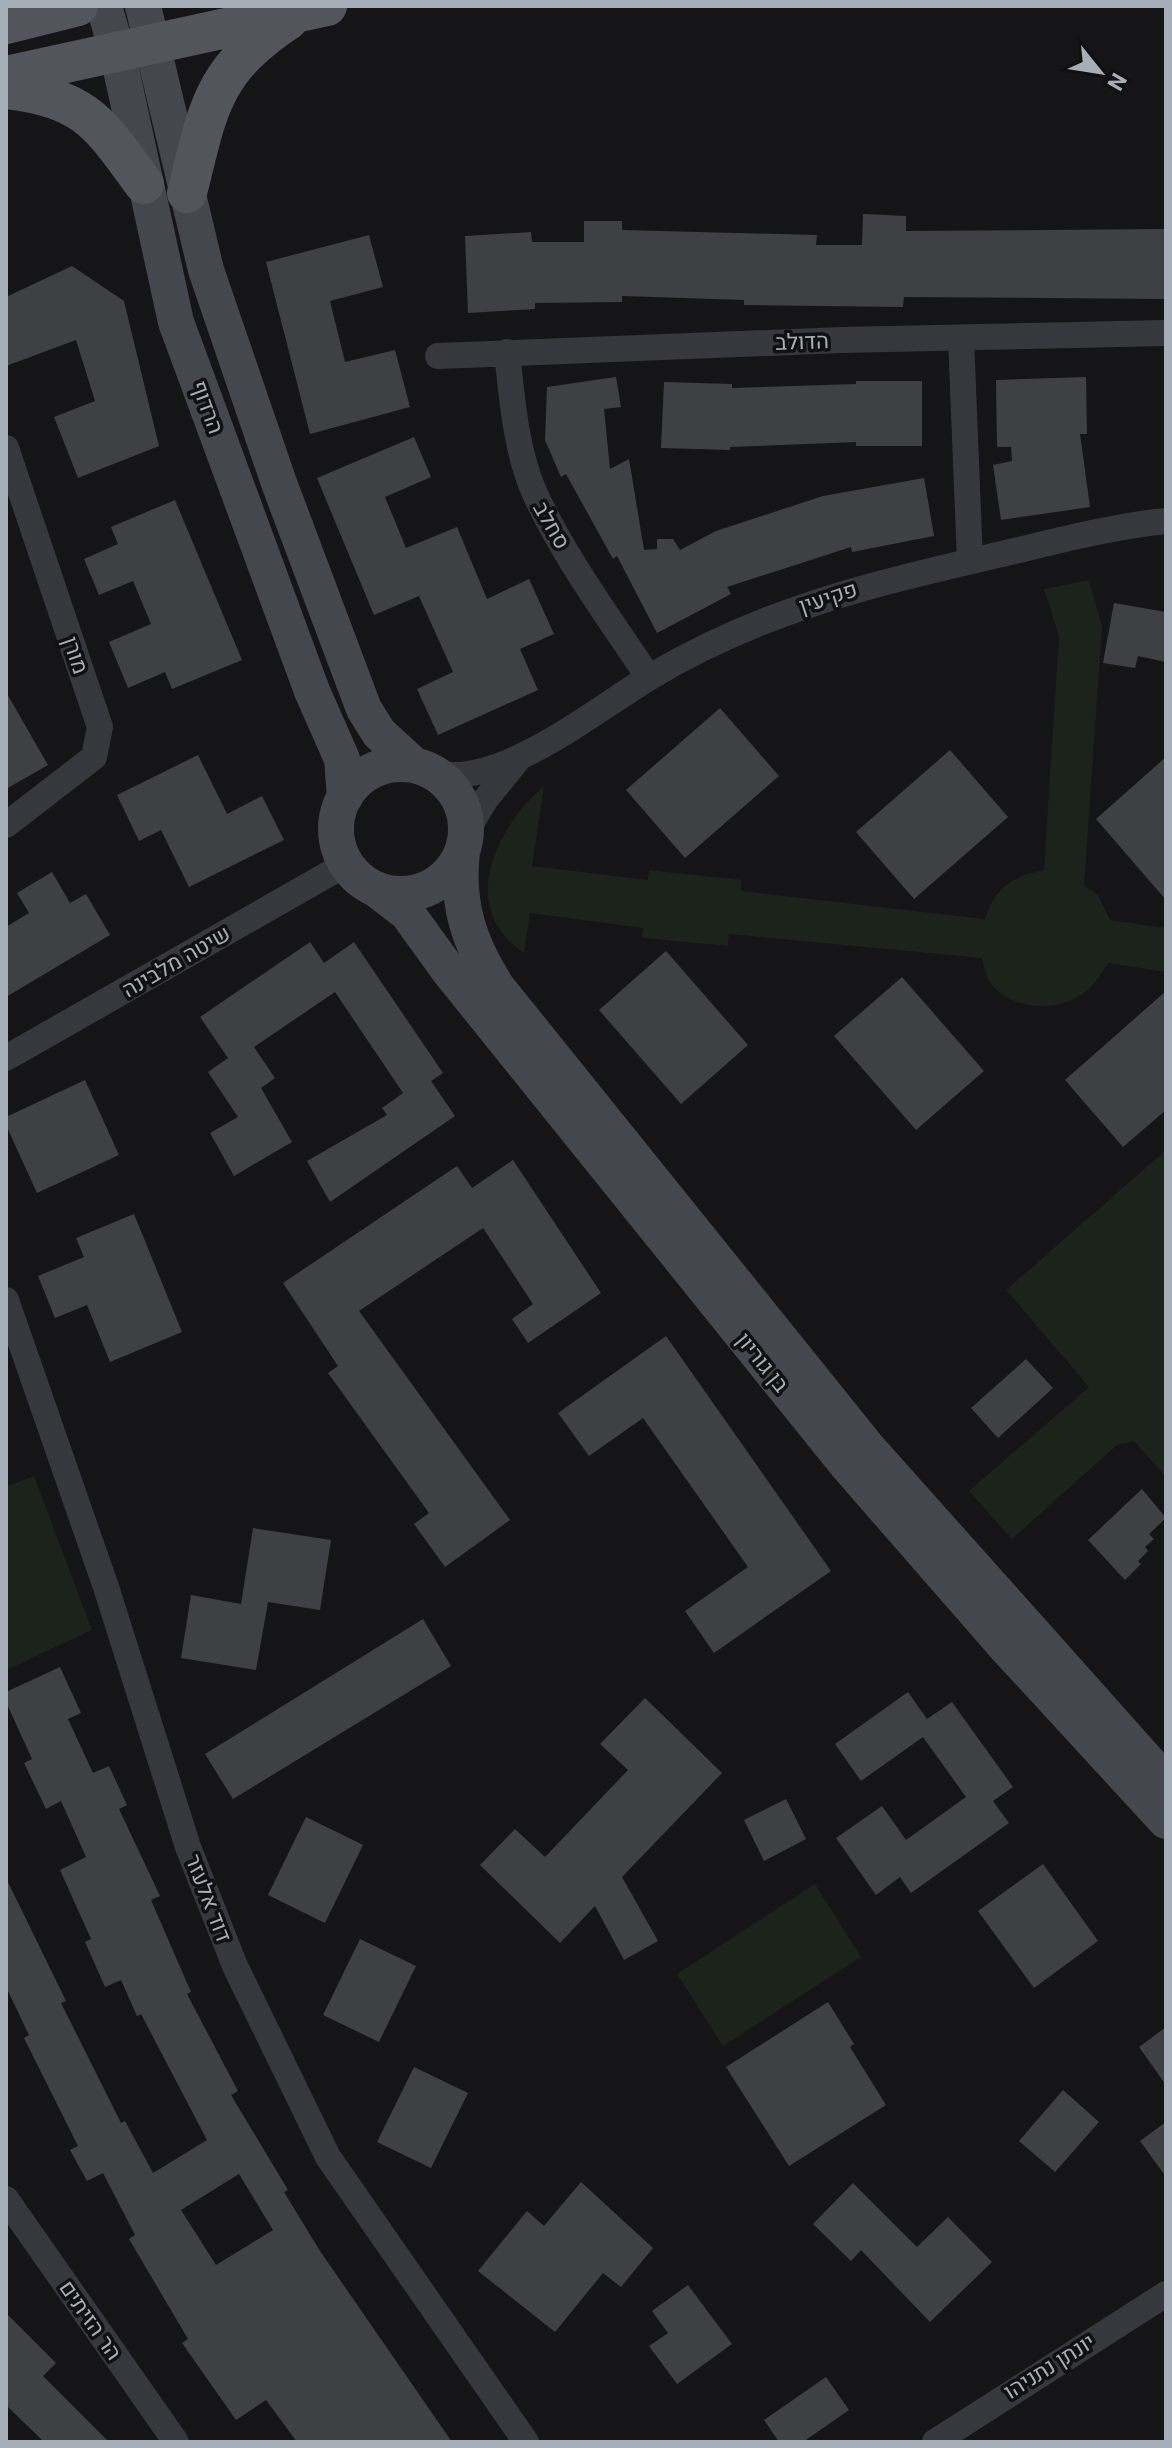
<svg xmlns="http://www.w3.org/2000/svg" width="1172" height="2448" viewBox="0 0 1172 2448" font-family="Roboto,Heebo,sans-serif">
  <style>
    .green { fill: #1b231b }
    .building { fill: #3f4044; fill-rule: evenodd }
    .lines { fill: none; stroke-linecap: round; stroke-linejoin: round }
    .street { stroke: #36383d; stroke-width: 26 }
    .secondary { stroke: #44474d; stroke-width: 36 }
    .primary { stroke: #52555c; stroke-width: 40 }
    .labels { text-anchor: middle; stroke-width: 7; stroke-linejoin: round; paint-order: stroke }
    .street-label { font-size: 22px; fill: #a6aeb8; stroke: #101012 }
  </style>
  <rect width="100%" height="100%" fill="#151517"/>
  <path class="green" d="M 1089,580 L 1102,627 L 1084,886 L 1098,895 L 1110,920 L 1166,928 L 1166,972 L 1108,963 C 1101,974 1095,984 1085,992 C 1059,1013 1010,1011 990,982 C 985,975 984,966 982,958 L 729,934 L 728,946 L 642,938 L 643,928 L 530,913 L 524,953 C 457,909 495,828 544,786 L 532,866 L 648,880 L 649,870 L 742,880 L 741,891 L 985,919 C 994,888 1013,876 1044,870 L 1059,636 L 1044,589 Z
    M 1166,1150 L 1166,1477 L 1134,1441 L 1117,1445 L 1012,1539 L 969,1491 L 1089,1387 L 1006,1290 Z
    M 34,1476 L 92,1630 L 6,1670 L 6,1487 Z
    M 815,1884 L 861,1957 L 723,2046 L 677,1974 Z"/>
  <path class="building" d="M 863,214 L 906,216 L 906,231 L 1166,229 L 1166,299 L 904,297 L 903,307 L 744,305 L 744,300 L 622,296 L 622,302 L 535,303 L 535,309 L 468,313 L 465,236 L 531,232 L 532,242 L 584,242 L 584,221 L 622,221 L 622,230 L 817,235 L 816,245 L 862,245 Z
    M 369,235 L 383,287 L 330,301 L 345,362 L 395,350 L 410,407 L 310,434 L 266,262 Z
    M 72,266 L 124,301 L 159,446 L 78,478 L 54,417 L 95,401 L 76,340 L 6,366 L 6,297 Z
    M 616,377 L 621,407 L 604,409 L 610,469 L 629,459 L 644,550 L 657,549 L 657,539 L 673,539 L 680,550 L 716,531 L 823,496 L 924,478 L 934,536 L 852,552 L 851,547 L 727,587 L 731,594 L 657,633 L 617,556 L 613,559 L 566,474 L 561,477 L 545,440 L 547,387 Z
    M 1086,377 L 1087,434 L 1080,434 L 1090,507 L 1001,520 L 993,465 L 1012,461 L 1011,447 L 997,447 L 996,380 Z
    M 856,381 L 922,381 L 922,446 L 856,446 L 856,442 L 730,447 L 730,450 L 661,448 L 664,382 L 732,384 L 732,388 L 856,384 Z
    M 414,437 L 431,477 L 385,497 L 406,548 L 457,527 L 487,599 L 529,579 L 554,634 L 520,649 L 538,690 L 438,735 L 417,689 L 453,672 L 419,596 L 374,615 L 317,478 Z
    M 175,500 L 242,660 L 172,689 L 165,672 L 128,688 L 109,642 L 151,624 L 133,581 L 99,595 L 84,559 L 118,544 L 111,527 Z
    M 1114,603 L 1166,612 L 1166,662 L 1138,656 L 1135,668 L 1103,663 Z
    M 6,692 L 48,765 L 6,789 Z
    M 720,708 L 779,776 L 685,858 L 626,790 Z
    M 950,750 L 1008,817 L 914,899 L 856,832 Z
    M 198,755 L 227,814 L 262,796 L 284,840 L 189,887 L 161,830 L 139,841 L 117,795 Z
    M 1166,757 L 1166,900 L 1096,819 Z
    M 52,872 L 70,903 L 86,894 L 110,935 L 6,997 L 6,927 L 29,913 L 17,893 Z
    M 310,942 L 324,963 L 354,942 L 443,1073 L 431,1081 L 455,1116 L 330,1202 L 307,1161 L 387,1115 L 382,1108 L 403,1093 L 335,992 L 254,1047 L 275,1078 L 261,1088 L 292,1142 L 234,1176 L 210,1133 L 238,1117 L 208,1072 L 228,1058 L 200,1017 Z
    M 666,951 L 748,1045 L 681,1104 L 599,1010 Z
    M 902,977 L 984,1071 L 916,1130 L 834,1036 Z
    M 1166,991 L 1166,1110 L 1123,1147 L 1065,1080 Z
    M 85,1080 L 119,1155 L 37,1193 L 6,1125 L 6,1117 Z
    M 513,1160 L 601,1293 L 528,1343 L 512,1319 L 533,1304 L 483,1228 L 359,1311 L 510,1520 L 445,1567 L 414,1524 L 429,1513 L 328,1373 L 338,1366 L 283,1283 L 457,1166 L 472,1188 Z
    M 134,1214 L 182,1332 L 110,1362 L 87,1305 L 55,1318 L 38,1276 L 84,1257 L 76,1238 Z
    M 666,1336 L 831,1571 L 714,1653 L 685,1611 L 748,1567 L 643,1418 L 589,1456 L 558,1413 Z
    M 1026,1359 L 1053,1388 L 998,1438 L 971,1408 Z
    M 1142,1489 L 1166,1518 L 1149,1534 L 1154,1539 L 1145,1547 L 1148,1551 L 1138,1561 L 1141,1564 L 1125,1580 L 1088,1540 Z
    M 253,1528 L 331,1540 L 320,1610 L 268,1602 L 256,1670 L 181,1658 L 191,1595 L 241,1604 Z
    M 423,1619 L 451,1666 L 233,1799 L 205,1754 Z
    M 60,1667 L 81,1713 L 68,1719 L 93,1773 L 109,1766 L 127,1805 L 119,1809 L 160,1896 L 151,1900 L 191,1992 L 187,1994 L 238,2091 L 231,2095 L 288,2190 L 284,2192 L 320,2251 L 452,2442 L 297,2442 L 266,2400 L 236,2420 L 182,2343 L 188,2339 L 129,2239 L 135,2235 L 103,2173 L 87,2181 L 70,2150 L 78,2146 L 24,2038 L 29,2035 L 6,1987 L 6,1878 L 66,2001 L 61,2003 L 121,2123 L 125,2121 L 153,2173 L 207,2140 L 141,2014 L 137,2016 L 121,1980 L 105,1987 L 85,1942 L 91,1939 L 60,1870 L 86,1857 L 61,1801 L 46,1809 L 24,1763 L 32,1759 L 6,1702 L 6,1692 ZM 239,2174 L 273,2230 L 216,2265 L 181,2210 Z
    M 908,1692 L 927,1719 L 952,1702 L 1013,1787 L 993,1801 L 1009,1823 L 911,1893 L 900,1877 L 876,1895 L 836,1838 L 882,1806 L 906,1840 L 966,1797 L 923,1737 L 861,1781 L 835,1744 Z
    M 645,1698 L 722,1773 L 622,1877 L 658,1941 L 624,1960 L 595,1906 L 560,1943 L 480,1865 L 515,1829 L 545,1857 L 628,1770 L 600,1744 Z
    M 786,1799 L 806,1839 L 764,1861 L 744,1820 Z
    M 306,1817 L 363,1845 L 325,1923 L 268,1895 Z
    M 1043,1864 L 1098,1941 L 1034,1988 L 978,1911 Z
    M 360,1939 L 416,1966 L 379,2042 L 323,2015 Z
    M 828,2002 L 854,2044 L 850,2047 L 886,2105 L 789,2166 L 726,2067 Z
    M 1166,2027 L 1166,2085 L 1139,2047 Z
    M 414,2067 L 468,2093 L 431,2168 L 377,2142 Z
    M 1063,2090 L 1099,2122 L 1055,2172 L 1019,2141 Z
    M 1166,2122 L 1166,2177 L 1140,2141 Z
    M 581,2182 L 653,2248 L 621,2287 L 603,2273 L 555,2332 L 478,2271 L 527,2211 L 544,2226 Z
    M 853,2183 L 917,2247 L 948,2217 L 992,2262 L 930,2322 L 861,2250 L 851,2261 L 813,2224 Z
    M 688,2285 L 732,2344 L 677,2384 L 649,2346 L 668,2333 L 652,2311 Z
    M 6,2313 L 56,2363 L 43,2376 L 109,2442 L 44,2442 L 6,2405 Z
    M 826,2377 L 849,2410 L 803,2442 L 779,2442 L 764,2420 Z"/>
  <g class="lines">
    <path class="street" d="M 961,338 L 970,561
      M 507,352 C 512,399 516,453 536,496 C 566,560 610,619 649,678
      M 438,356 L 841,340 L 1166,333
      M 6,448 L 100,727 L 94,757 L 6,825
      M 433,772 C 495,792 597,709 650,677 C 762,610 869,585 993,556 C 1050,543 1107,527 1166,521
      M 466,832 L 485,800 L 516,762
      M 6,1058 L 346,864
      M 6,1300 L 106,1587 L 188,1847 L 235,1966 L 328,2157 L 526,2442
      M 6,2199 L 176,2442
      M 935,2442 L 1166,2294"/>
    <path class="secondary" d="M 104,6 L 117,51 L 176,322 L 312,691 L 342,759 L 345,797
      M 143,6 L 206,270 L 279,483 L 364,709 L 379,733 L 414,765
      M336 829a65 65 0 1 1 130 0a65 65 0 1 1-130 0Z
      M 462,852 C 456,904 469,943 497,987 L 868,1448 L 1166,1782
      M 377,890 L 407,913 L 449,971 L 847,1465 L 1004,1645 L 1166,1821"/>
    <path class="primary" d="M 6,24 L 78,6
      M 6,76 L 327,6
      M 6,89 C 87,99 99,123 144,184
      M 187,193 C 208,109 211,71 288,20"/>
  </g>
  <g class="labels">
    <g class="street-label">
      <text transform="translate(802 341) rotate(-2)" y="8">הדולב</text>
      <text transform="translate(208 407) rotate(70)" y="8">הרדוף</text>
      <text transform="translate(552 525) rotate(60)" y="8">סחלב</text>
      <text transform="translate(828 597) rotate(-18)" y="8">פקיעין</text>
      <text transform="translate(76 655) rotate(71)" y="8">מורן</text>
      <text transform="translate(176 961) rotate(-30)" y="8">שיטה מלבינה</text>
      <text transform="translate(763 1362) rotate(51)" y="8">בן גוריון</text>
      <text transform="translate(209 1898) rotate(69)" y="8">דוד אלעזר</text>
      <text transform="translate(91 2320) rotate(55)" y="8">הר הזיתים</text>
      <text transform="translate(1049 2366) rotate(-32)" y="8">יונתן נתניהו</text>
    </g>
  </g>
  <rect width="1172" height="2448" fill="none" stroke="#a6aeb8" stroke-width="16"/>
  <g transform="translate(1100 72) rotate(120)" stroke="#101012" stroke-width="6" paint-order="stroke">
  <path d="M0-6L14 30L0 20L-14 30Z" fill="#a6aeb8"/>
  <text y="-12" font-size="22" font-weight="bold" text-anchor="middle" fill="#a6aeb8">N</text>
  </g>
</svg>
